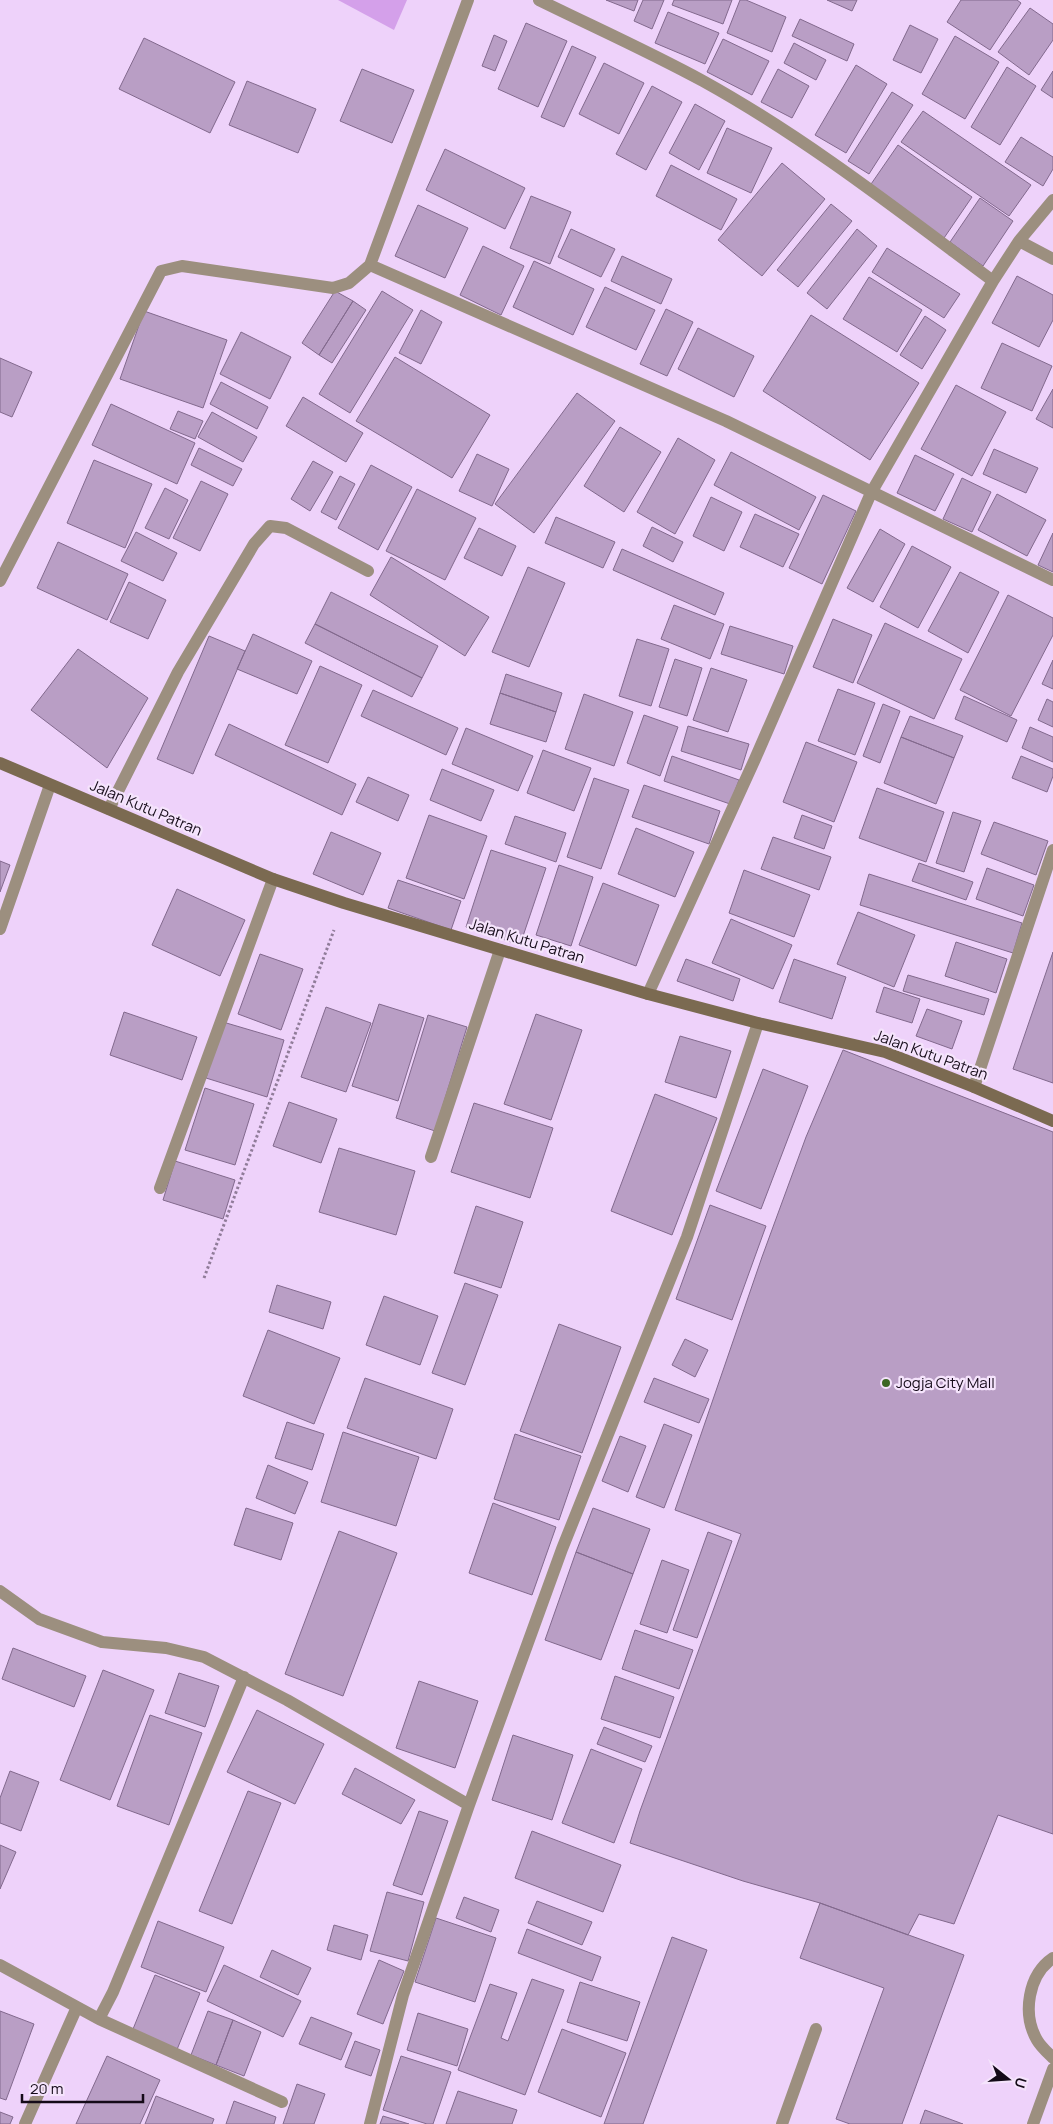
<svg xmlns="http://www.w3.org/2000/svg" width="1053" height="2124" viewBox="0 0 1053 2124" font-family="Manrope,sans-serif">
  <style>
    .green { fill: #d4a0ea }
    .building { fill: #b99ec5; stroke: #82698d }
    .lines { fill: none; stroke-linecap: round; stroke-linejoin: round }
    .path { stroke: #907c99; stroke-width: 3; stroke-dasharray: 2.5 2.5; stroke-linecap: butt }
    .lane { stroke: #9c8f7f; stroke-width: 12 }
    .street { stroke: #9c8f7f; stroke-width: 12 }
    .secondary { stroke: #7b6a51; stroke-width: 12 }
    .poi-dot { fill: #3c6724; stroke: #f5e4fc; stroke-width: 2 }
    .labels { text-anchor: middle; stroke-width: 4.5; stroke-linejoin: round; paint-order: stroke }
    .street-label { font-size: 15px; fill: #140a18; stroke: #f5e4fc }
    .poi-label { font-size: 15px; fill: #140a18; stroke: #f5e4fc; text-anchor: start }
  </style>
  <rect width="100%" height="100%" fill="#eed2fa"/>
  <path class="green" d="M 338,0 L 407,0 L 394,30 Z"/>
  <path class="building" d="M 606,0 L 638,0 L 634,11 Z
    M 643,0 L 664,0 L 652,29 L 634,21 Z
    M 674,0 L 732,0 L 723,24 L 672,5 Z
    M 740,0 L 746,0 L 786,17 L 772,52 L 727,33 Z
    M 827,0 L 857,0 L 852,11 Z
    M 961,0 L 1017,0 L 1021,3 L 990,50 L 947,22 Z
    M 1030,8 L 1053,24 L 1053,40 L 1029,75 L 998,52 Z
    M 668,12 L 719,33 L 705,64 L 655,43 Z
    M 800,19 L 854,44 L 847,61 L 792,36 Z
    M 526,23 L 567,41 L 538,107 L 498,89 Z
    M 910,25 L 938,39 L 921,73 L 893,60 Z
    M 494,35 L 507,41 L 495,71 L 482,66 Z
    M 955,36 L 999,62 L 965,119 L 922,94 Z
    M 144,38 L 235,82 L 210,133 L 119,89 Z
    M 723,39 L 769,61 L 752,95 L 707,72 Z
    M 794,43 L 826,60 L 816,80 L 784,63 Z
    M 572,46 L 596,57 L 564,127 L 541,117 Z
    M 604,63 L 644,83 L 619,134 L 579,114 Z
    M 856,65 L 887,84 L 846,153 L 815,135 Z
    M 1007,67 L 1036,86 L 1000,145 L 971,127 Z
    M 362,69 L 414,90 L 392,143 L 340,121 Z
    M 778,69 L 809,86 L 792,118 L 761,102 Z
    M 1053,71 L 1053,98 L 1041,90 Z
    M 247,81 L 316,109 L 298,153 L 229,125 Z
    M 652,86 L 682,102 L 646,170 L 616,154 Z
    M 892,92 L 913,105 L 869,174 L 848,161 Z
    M 695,104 L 725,121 L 699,170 L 669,153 Z
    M 923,111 L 1031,185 L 1009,216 L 901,142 Z
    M 727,128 L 772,148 L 751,193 L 707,173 Z
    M 1021,137 L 1053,157 L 1053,169 L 1043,186 L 1005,162 Z
    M 898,145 L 972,197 L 944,238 L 869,187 Z
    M 445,149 L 525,188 L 505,229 L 426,190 Z
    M 782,163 L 825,199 L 762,276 L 718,240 Z
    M 671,165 L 737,199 L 721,230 L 656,196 Z
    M 531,196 L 571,212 L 550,264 L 510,248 Z
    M 980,198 L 1013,221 L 983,266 L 950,242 Z
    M 831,204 L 852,221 L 798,287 L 777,270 Z
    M 418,205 L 468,228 L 445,278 L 395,256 Z
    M 571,229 L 615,249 L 601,277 L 558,257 Z
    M 857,229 L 877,246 L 827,309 L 807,293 Z
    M 483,246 L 524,266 L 501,315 L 460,295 Z
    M 887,248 L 960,294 L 944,318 L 872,272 Z
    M 622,256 L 672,279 L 661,304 L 611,281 Z
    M 534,261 L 594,289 L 573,335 L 513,307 Z
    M 1017,276 L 1053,295 L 1053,320 L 1039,347 L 992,323 Z
    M 869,277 L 922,310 L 897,352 L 843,319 Z
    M 605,287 L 655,310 L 636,350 L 586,327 Z
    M 335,291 L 353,301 L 319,355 L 302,343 Z
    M 382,291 L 413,310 L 350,413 L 319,394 Z
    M 353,301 L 366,310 L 332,363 L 319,355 Z
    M 666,309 L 693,322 L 667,376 L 640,364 Z
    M 421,310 L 442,322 L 421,364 L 399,353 Z
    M 144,311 L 227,340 L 203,408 L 120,379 Z
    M 811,315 L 919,383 L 870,460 L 763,391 Z
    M 925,316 L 946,330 L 922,369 L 900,355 Z
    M 698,328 L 754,356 L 734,397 L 678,369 Z
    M 241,332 L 291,357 L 270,399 L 220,374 Z
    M 1002,343 L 1052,366 L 1032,411 L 981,388 Z
    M 395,357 L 490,415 L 452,478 L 356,421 Z
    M 0,358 L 32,372 L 12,417 L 0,412 Z
    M 221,382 L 268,407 L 257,429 L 210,404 Z
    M 956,385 L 1006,412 L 972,476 L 921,449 Z
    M 1053,389 L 1053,428 L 1036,419 Z
    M 577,393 L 615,421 L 534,533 L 495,504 Z
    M 303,397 L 363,433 L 346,462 L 286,426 Z
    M 111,404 L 195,443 L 177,484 L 92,445 Z
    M 178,411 L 203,421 L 195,439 L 170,429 Z
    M 212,412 L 257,437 L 243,462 L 198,437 Z
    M 620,427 L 661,452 L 624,512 L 584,486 Z
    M 678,438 L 715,460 L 675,534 L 637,512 Z
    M 199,448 L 242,469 L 233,486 L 191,465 Z
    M 994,449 L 1038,468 L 1026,493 L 983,474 Z
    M 731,452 L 816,497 L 799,530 L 714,485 Z
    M 477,454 L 509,469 L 492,506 L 459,491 Z
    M 915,455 L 954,474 L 935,511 L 897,493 Z
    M 94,460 L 152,484 L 125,548 L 67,523 Z
    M 313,461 L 333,472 L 310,511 L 291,499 Z
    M 371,465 L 412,487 L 378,550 L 338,528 Z
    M 340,476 L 355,484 L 336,520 L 321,512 Z
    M 962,478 L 991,492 L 972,532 L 943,519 Z
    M 201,481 L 228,494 L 200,551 L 173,538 Z
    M 165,488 L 188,500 L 169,539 L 145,528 Z
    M 417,489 L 476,518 L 445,580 L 386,551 Z
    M 997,494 L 1046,520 L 1027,556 L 978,530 Z
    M 823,495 L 856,511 L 822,584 L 789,568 Z
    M 711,497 L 742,512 L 724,551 L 693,536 Z
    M 755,514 L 799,534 L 783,567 L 740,547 Z
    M 556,517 L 615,542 L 603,568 L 545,543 Z
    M 652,527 L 683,542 L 673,562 L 643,546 Z
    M 479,528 L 516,546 L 502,576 L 464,558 Z
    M 880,529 L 905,544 L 873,602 L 847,588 Z
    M 136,532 L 177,553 L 163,581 L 121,561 Z
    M 1053,533 L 1053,572 L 1038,565 Z
    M 58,542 L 128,574 L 107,620 L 37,588 Z
    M 912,546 L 951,567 L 918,628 L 880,607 Z
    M 622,549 L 724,593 L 715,615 L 613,570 Z
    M 391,557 L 489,617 L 465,656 L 370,595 Z
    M 528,567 L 565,583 L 529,667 L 492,652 Z
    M 960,572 L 999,592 L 968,653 L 928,631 Z
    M 129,582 L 166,600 L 148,639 L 110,622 Z
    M 331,592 L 438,646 L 422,678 L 315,624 Z
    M 1008,595 L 1053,618 L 1053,635 L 1011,716 L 960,690 Z
    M 674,605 L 724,624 L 710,659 L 661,639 Z
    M 833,619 L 872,635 L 853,683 L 813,667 Z
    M 885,623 L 962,659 L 934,719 L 857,683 Z
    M 315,624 L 422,678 L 412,697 L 305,643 Z
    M 730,626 L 793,646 L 784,674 L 721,654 Z
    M 253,634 L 312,661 L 297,694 L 237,669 Z
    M 209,636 L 245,651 L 193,774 L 157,759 Z
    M 637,639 L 669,649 L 651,706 L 619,696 Z
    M 78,649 L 148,698 L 107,768 L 31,710 Z
    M 675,659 L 702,668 L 687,716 L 659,707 Z
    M 1053,660 L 1053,689 L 1042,684 Z
    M 320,666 L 362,685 L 328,763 L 285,745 Z
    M 711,668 L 747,680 L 728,732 L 693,720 Z
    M 506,674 L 562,693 L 556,712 L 500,693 Z
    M 838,689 L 875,703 L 855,755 L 818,741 Z
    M 373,690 L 458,728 L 446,755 L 361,716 Z
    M 500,693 L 556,712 L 546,742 L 490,724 Z
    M 584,694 L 633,712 L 614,766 L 565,749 Z
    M 964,696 L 1017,720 L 1007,742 L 955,719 Z
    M 1047,699 L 1053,702 L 1053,727 L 1038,720 Z
    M 883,704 L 900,711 L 880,763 L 863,756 Z
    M 644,715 L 678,727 L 660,776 L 627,763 Z
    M 910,716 L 963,736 L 954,758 L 901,737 Z
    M 229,724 L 356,784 L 342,815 L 215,755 Z
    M 688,726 L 749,744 L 741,770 L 681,751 Z
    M 1030,727 L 1053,737 L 1053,762 L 1022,748 Z
    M 466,728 L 533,756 L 518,791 L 452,764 Z
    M 901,737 L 954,758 L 936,804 L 884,783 Z
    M 806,742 L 857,762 L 834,822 L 783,802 Z
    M 543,750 L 591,768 L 574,811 L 527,793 Z
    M 672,756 L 739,780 L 730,804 L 664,781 Z
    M 1021,756 L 1053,769 L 1053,776 L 1047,792 L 1012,778 Z
    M 442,769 L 494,790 L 481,821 L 430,800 Z
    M 368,777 L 409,795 L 398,821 L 356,802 Z
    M 594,778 L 629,790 L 601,869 L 567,857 Z
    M 644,785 L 720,811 L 709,844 L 632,817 Z
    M 877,788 L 944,812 L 926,862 L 859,838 Z
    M 953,812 L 981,821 L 964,872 L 936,863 Z
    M 429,815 L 487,836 L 464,899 L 406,878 Z
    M 802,815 L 832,826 L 824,849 L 794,838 Z
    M 515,816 L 566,833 L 556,862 L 505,844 Z
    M 994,822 L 1048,841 L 1036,875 L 981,854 Z
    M 636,828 L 694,852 L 675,897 L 618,874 Z
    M 331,832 L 381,853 L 363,895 L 313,874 Z
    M 773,837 L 831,857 L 819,890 L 761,869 Z
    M 491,850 L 546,868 L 520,945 L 466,927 Z
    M 0,861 L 10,865 L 0,892 Z
    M 919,863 L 973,882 L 966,900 L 912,881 Z
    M 559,865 L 593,877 L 571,946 L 536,935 Z
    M 987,868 L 1034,885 L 1023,916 L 976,899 Z
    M 744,870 L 810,895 L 794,937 L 729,913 Z
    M 869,874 L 1022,923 L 1013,953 L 860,905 Z
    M 398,880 L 461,901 L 451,930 L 388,908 Z
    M 603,883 L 659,905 L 636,966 L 579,945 Z
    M 177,889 L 245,920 L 220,976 L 152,945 Z
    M 858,912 L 915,935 L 894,987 L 837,964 Z
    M 731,919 L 792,945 L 773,989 L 712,963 Z
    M 956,942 L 1007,959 L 996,993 L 945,976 Z
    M 1053,952 L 1053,1083 L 1013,1069 Z
    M 260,954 L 303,969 L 281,1030 L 238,1014 Z
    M 686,959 L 740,979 L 733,1001 L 677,981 Z
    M 794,959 L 846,977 L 832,1019 L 779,1002 Z
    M 908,975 L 989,999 L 984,1015 L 903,991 Z
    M 884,987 L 920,999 L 912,1023 L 876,1012 Z
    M 379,1004 L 424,1018 L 398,1101 L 352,1086 Z
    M 326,1007 L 371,1023 L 346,1092 L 301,1077 Z
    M 927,1009 L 962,1021 L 952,1049 L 916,1036 Z
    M 124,1012 L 197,1037 L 182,1080 L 110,1055 Z
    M 536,1014 L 582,1030 L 551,1120 L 504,1104 Z
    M 428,1015 L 467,1027 L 435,1131 L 396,1118 Z
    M 223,1022 L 284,1040 L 267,1097 L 206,1078 Z
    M 680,1036 L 731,1051 L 716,1098 L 665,1082 Z
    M 843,1050 L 1053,1132 L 1053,1834 L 998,1815 L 954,1924 L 919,1914 L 908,1935 L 820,1903 L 743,1881 L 630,1843 L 640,1811 L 741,1534 L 675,1510 L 762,1257 L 806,1137 Z
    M 763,1069 L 808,1086 L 761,1209 L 716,1191 Z
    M 205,1088 L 254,1104 L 235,1165 L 185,1150 Z
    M 655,1094 L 717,1118 L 672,1235 L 611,1211 Z
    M 289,1102 L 337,1119 L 321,1163 L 273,1146 Z
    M 474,1103 L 553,1128 L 530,1198 L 451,1172 Z
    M 339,1148 L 415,1171 L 396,1235 L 319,1212 Z
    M 175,1161 L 235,1180 L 223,1219 L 163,1200 Z
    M 710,1205 L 766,1226 L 732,1320 L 676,1299 Z
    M 476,1206 L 523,1222 L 501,1288 L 454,1273 Z
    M 465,1283 L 498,1295 L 465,1385 L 432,1373 Z
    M 277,1285 L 331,1302 L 323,1329 L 269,1312 Z
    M 384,1296 L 438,1316 L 420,1365 L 366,1345 Z
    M 559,1324 L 621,1347 L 582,1453 L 520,1431 Z
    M 268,1330 L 340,1358 L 314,1424 L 243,1396 Z
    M 685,1339 L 708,1350 L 695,1377 L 672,1365 Z
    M 365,1378 L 453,1409 L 436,1459 L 347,1428 Z
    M 654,1378 L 709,1399 L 699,1423 L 644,1402 Z
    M 287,1422 L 324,1434 L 312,1470 L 275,1458 Z
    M 664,1424 L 692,1435 L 664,1508 L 636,1497 Z
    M 343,1432 L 419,1457 L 396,1526 L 321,1502 Z
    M 515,1434 L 581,1456 L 559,1520 L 494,1499 Z
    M 620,1436 L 646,1446 L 628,1492 L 602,1481 Z
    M 268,1465 L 308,1482 L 295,1514 L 256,1498 Z
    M 493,1503 L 556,1527 L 532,1595 L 469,1573 Z
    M 246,1508 L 293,1523 L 281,1560 L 234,1545 Z
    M 593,1508 L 650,1529 L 633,1574 L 576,1552 Z
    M 339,1531 L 397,1553 L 343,1696 L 285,1674 Z
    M 708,1532 L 732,1541 L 697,1638 L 673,1630 Z
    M 576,1552 L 633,1574 L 601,1660 L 545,1640 Z
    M 662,1560 L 689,1570 L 667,1633 L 640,1624 Z
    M 635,1630 L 693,1650 L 679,1689 L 622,1669 Z
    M 13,1648 L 86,1676 L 74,1707 L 2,1679 Z
    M 103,1670 L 154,1690 L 110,1800 L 60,1780 Z
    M 179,1673 L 219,1686 L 205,1727 L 165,1713 Z
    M 615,1676 L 674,1697 L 660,1738 L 601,1719 Z
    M 419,1681 L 478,1701 L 455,1768 L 396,1748 Z
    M 257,1710 L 324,1744 L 295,1804 L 227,1772 Z
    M 150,1715 L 202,1733 L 169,1825 L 117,1806 Z
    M 604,1727 L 652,1746 L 645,1762 L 597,1744 Z
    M 513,1735 L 573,1755 L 552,1820 L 492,1800 Z
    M 591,1749 L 642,1769 L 614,1843 L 562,1823 Z
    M 355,1768 L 415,1800 L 401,1824 L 342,1794 Z
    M 10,1771 L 39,1782 L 21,1831 L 0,1823 L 0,1798 Z
    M 248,1791 L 281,1803 L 232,1924 L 199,1911 Z
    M 419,1811 L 448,1821 L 422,1895 L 393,1885 Z
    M 532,1831 L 621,1865 L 603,1912 L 515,1878 Z
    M 0,1845 L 16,1852 L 0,1889 Z
    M 387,1892 L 424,1902 L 408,1961 L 370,1951 Z
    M 464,1897 L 499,1910 L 491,1932 L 456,1918 Z
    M 537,1901 L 592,1922 L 582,1945 L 528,1923 Z
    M 820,1903 L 964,1955 L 902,2124 L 850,2124 L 836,2119 L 884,1988 L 800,1958 Z
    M 436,1918 L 496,1938 L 475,2002 L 415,1982 Z
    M 158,1921 L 224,1947 L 206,1992 L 141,1967 Z
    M 334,1925 L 368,1935 L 361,1960 L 327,1950 Z
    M 527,1929 L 601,1957 L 592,1981 L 518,1953 Z
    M 672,1937 L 707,1950 L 643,2124 L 604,2124 Z
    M 272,1950 L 311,1968 L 298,1995 L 260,1977 Z
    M 379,1960 L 404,1971 L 383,2024 L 357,2014 Z
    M 224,1965 L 301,2001 L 283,2037 L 207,2001 Z
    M 155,1975 L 200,1993 L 176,2052 L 131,2034 Z
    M 532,1979 L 564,1990 L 525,2095 L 458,2070 L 490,1984 L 517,1993 L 501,2038 L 508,2041 Z
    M 580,1982 L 640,2002 L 627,2041 L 567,2022 Z
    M 0,2011 L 34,2024 L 6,2100 L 0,2098 Z
    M 208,2011 L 233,2020 L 216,2065 L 191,2055 Z
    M 418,2013 L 468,2029 L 457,2066 L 407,2050 Z
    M 311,2017 L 352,2033 L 341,2060 L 299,2044 Z
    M 233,2020 L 261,2032 L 244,2076 L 216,2065 Z
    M 562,2029 L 626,2053 L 601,2117 L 538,2092 Z
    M 355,2041 L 380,2050 L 371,2076 L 345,2067 Z
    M 107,2056 L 160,2080 L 140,2124 L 76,2124 Z
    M 401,2056 L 451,2072 L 433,2124 L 427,2124 L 383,2110 Z
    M 297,2084 L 325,2094 L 314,2124 L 283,2124 Z
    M 458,2091 L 517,2110 L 512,2124 L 446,2124 Z
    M 156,2096 L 214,2119 L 212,2124 L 145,2124 Z
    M 234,2101 L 276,2117 L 274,2124 L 226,2124 Z
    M 925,2110 L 963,2124 L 920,2124 Z
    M 0,2112 L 13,2117 L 10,2124 L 0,2124 Z
    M 383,2116 L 409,2124 L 380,2124 Z"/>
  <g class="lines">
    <path class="path" d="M 204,1278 L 334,930"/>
    <path class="lane" d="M 431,1157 L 500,950
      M 1053,1958 C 1028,1975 1022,2014 1037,2040 C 1041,2047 1048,2053 1053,2058
      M 782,2124 L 816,2029
      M 1033,2124 L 1053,2069"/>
    <path class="street" d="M 539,0 C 594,27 650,52 703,81 C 806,138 899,211 993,281
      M 1019,241 L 1053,259
      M 370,265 L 726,421 L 1053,580
      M 0,581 L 161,271 L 182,266 L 333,288 L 349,283 L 370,265 L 468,0
      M 109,809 L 178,672 L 254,544 L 270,526 L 286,528 L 368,571
      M 0,929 L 50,785
      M 648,994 L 755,759 L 871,493 L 993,281 L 1019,241 L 1053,200
      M 974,1087 L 1053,850
      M 160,1188 L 273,879
      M 0,1591 L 39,1619 L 102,1642 L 166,1648 L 204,1657 L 287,1700 L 469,1805
      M 0,1965 L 99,2019 L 113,1992 L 244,1677
      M 99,2019 L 282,2102
      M 25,2124 L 77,2007
      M 370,2124 L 403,1995 L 469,1805 L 562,1549 L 687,1237 L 758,1023"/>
    <path class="secondary" d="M 0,763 L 273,879 L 344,903 L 648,994 L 758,1023 L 885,1052 L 974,1087 L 1053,1121"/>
  </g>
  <circle class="poi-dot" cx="886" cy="1383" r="5"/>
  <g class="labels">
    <g class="street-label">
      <text transform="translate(146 808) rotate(23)" y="5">Jalan Kutu Patran</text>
      <text transform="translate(527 941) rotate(17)" y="5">Jalan Kutu Patran</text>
      <text transform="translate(931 1055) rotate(20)" y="5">Jalan Kutu Patran</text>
    </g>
    <g class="poi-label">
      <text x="896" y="1388">Jogja City Mall</text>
    </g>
  </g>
  <g transform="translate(1008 2079) rotate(107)" stroke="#f5e4fc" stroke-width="4" paint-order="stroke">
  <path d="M0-4L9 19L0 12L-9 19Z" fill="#140a18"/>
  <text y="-8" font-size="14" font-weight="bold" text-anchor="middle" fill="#140a18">U</text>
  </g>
  <path d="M22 2094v8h121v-8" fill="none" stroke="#140a18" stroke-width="2.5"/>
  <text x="30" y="2094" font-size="15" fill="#140a18" stroke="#f5e4fc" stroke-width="4" paint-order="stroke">20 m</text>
</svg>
